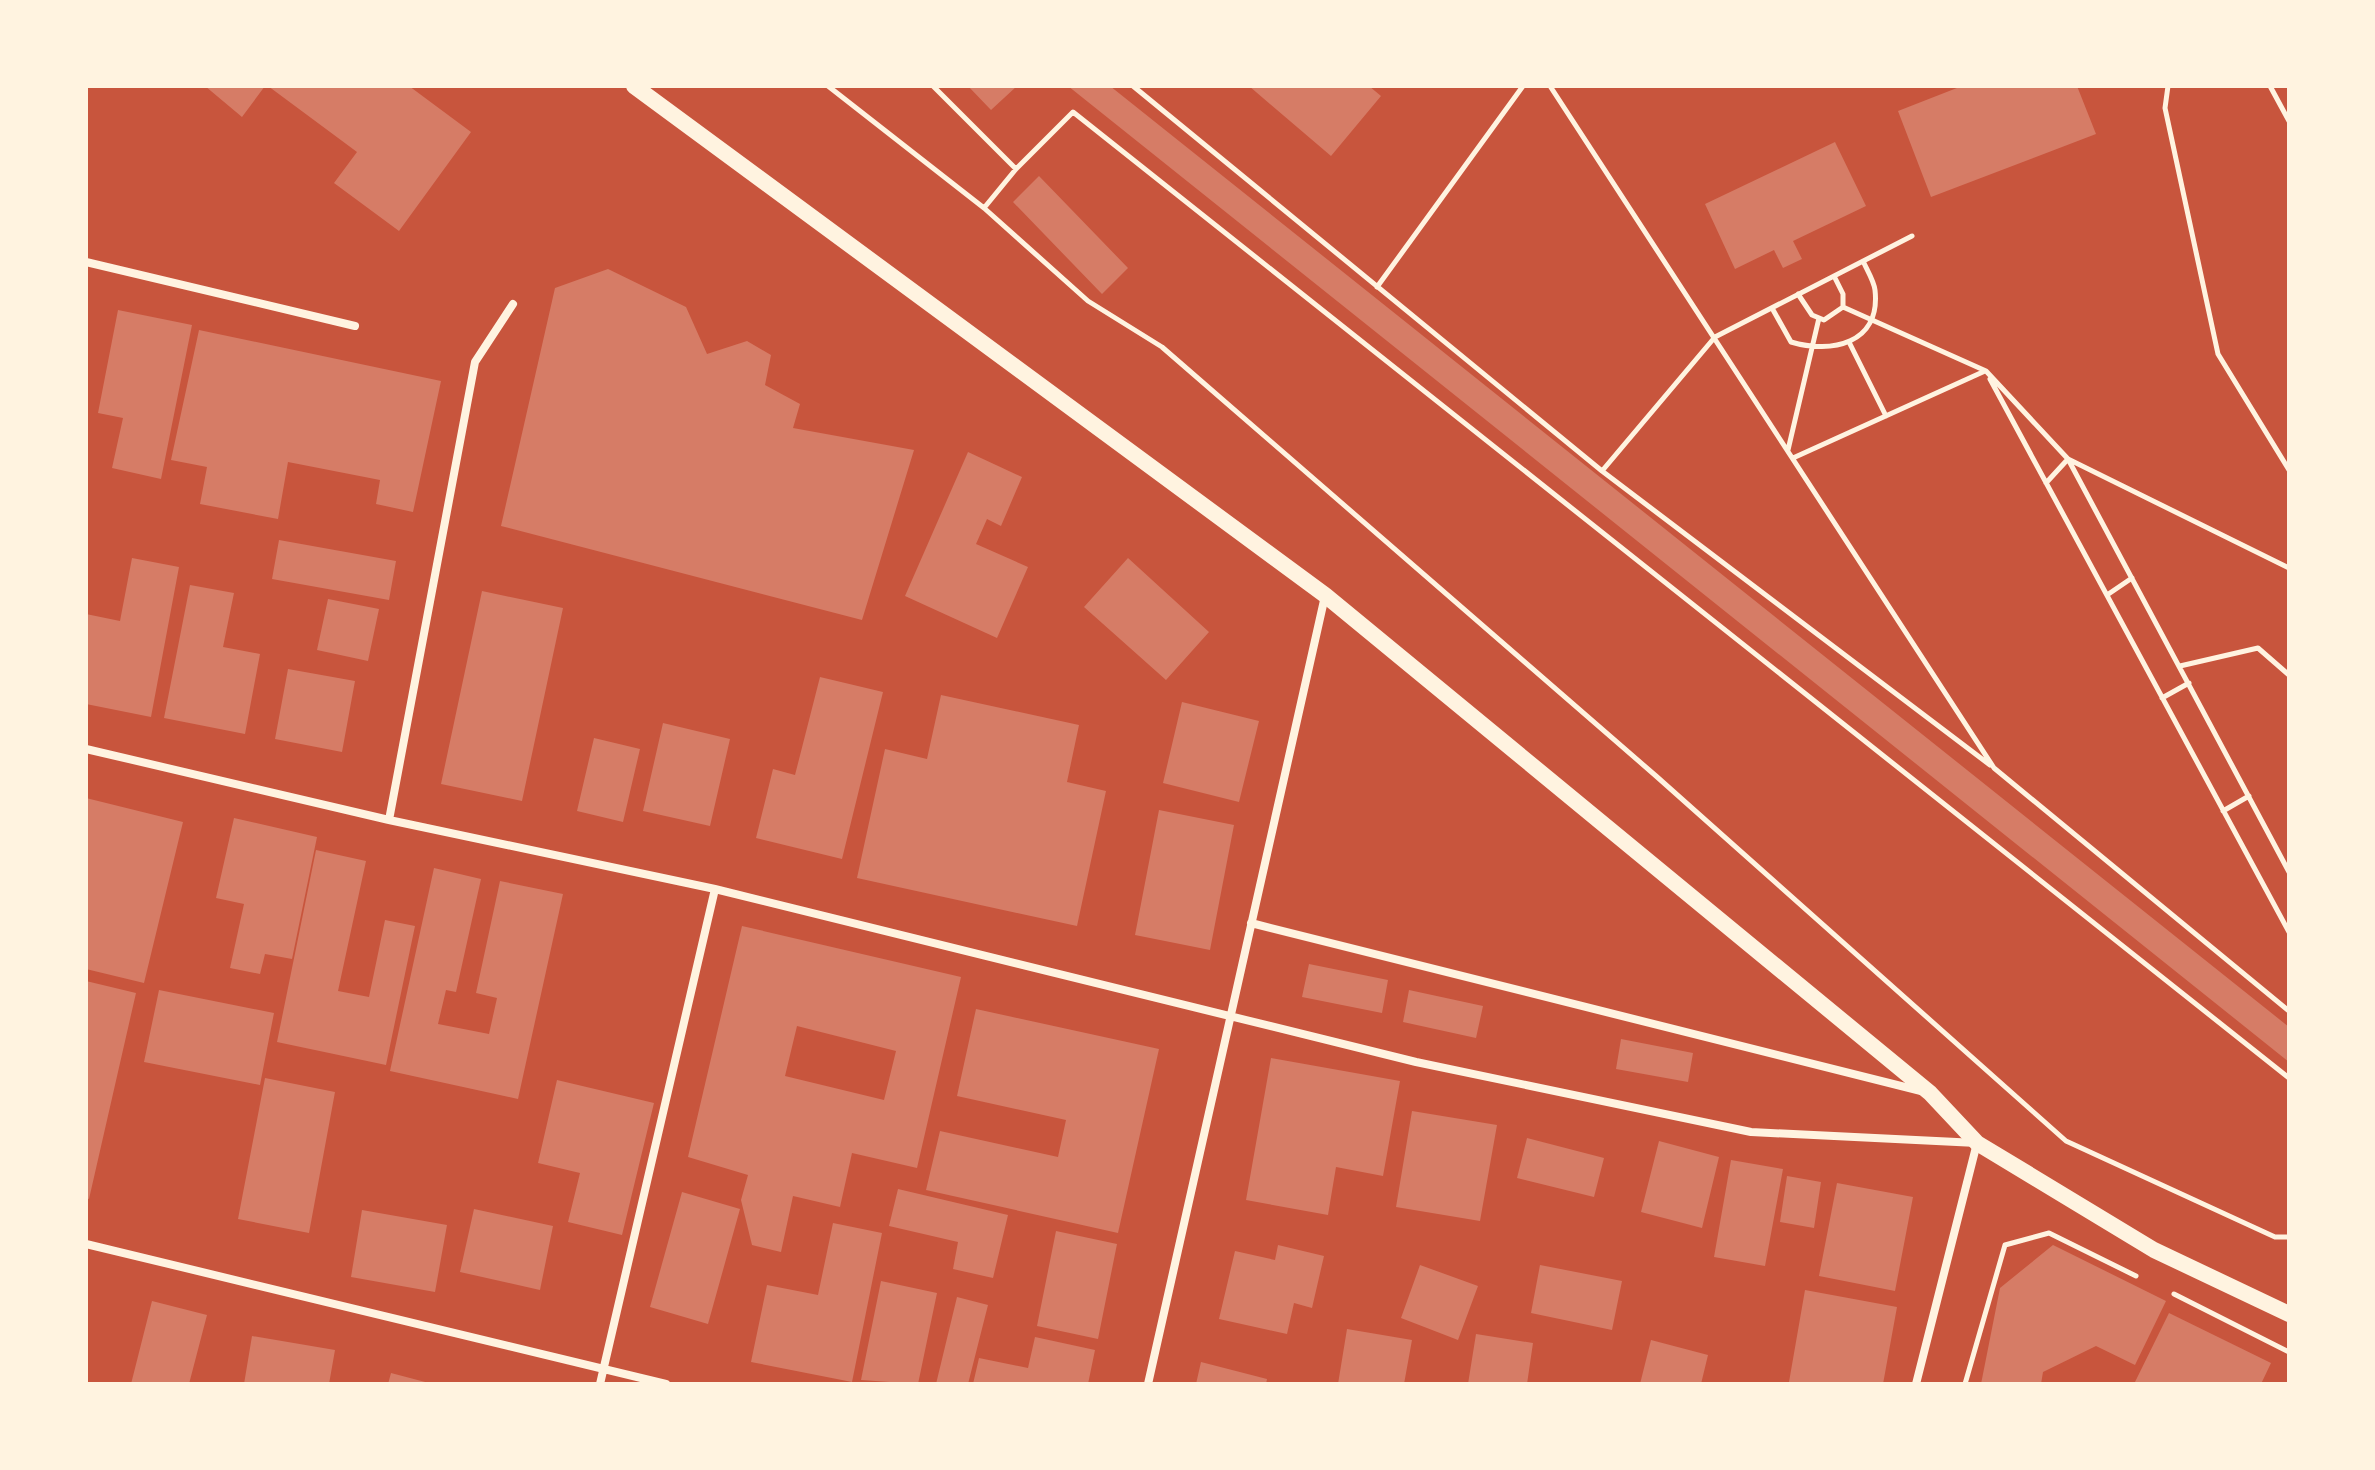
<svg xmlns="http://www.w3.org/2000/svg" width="2375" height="1470" viewBox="0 0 2375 1470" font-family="'Exo 2',sans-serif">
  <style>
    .building { fill: #d67c66; fill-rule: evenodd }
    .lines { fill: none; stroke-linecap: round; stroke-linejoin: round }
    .path { stroke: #fff3e0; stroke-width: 5 }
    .minor { stroke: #fff3e0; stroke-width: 8 }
    .secondary { stroke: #fff3e0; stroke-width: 16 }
  </style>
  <rect width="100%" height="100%" fill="#c8553d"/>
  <path class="building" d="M 205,86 L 265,86 L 242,117 Z
    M 268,86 L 409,86 L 471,132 L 399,231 L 334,183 L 357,152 Z
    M 968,86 L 1017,86 L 991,110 Z
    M 1068,86 L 1110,86 L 2289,1027 L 2289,1062 Z
    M 1249,86 L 1369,86 L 1381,96 L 1331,156 Z
    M 1962,86 L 2077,86 L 2096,134 L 1931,197 L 1898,111 Z
    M 1835,142 L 1866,206 L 1793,241 L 1802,259 L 1783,268 L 1774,250 L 1735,269 L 1705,204 Z
    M 1039,176 L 1128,268 L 1102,294 L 1013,202 Z
    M 608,269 L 686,307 L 707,354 L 747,341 L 771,355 L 765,385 L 800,404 L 793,428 L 914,450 L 862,620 L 501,526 L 555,288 Z
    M 118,310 L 192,325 L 161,479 L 112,468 L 123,418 L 98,413 Z
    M 199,330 L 441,381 L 413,512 L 376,504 L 380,480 L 288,462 L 278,519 L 200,504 L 207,467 L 171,460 Z
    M 968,452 L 1022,477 L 1001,526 L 987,519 L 976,544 L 1028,567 L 997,638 L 905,596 Z
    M 279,540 L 396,561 L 389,600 L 272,579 Z
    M 132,558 L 179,567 L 151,717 L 86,704 L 86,614 L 120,621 Z
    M 1128,558 L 1209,632 L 1166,680 L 1084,607 Z
    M 190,585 L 234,593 L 223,647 L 260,654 L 245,734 L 164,718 Z
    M 482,591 L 563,608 L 522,801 L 441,784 Z
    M 328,599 L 379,609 L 368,661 L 317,650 Z
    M 288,669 L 355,681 L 342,752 L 275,739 Z
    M 820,677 L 883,692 L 842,859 L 756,838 L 773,769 L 795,775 Z
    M 941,695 L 1079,725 L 1067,782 L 1106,791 L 1077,926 L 857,878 L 885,749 L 927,759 Z
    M 1182,702 L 1259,721 L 1239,802 L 1163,783 Z
    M 663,723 L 730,739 L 710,826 L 643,811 Z
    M 594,738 L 640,749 L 623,822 L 577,811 Z
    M 86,798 L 183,822 L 144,983 L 86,969 Z
    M 1159,810 L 1234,825 L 1210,950 L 1135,935 Z
    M 234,818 L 317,837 L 292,959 L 265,954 L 260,974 L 230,968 L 244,904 L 216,898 Z
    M 316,850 L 366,861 L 338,991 L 369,997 L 385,920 L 415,926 L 386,1065 L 277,1042 Z
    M 434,868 L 481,879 L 456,992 L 446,990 L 438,1024 L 489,1034 L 497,998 L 476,993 L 500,881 L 563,894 L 518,1099 L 390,1071 Z
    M 742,926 L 961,977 L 917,1168 L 852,1153 L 840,1207 L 793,1196 L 781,1252 L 752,1245 L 741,1200 L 748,1175 L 688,1157 ZM 797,1026 L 896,1051 L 884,1100 L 785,1076 Z
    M 1309,964 L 1388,980 L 1382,1013 L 1302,997 Z
    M 86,981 L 136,993 L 89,1199 L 86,1198 Z
    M 159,990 L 274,1013 L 260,1085 L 144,1062 Z
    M 1409,990 L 1483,1006 L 1476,1038 L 1403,1022 Z
    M 976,1009 L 1159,1049 L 1118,1233 L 926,1190 L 940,1131 L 1058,1157 L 1066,1120 L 957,1096 Z
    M 1621,1039 L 1693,1053 L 1688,1082 L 1616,1069 Z
    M 1271,1058 L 1400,1081 L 1383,1176 L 1336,1167 L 1328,1215 L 1246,1200 Z
    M 265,1078 L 335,1092 L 309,1233 L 238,1219 Z
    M 557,1080 L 654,1103 L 622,1235 L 568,1222 L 580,1173 L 538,1163 Z
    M 1412,1111 L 1497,1125 L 1480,1221 L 1396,1207 Z
    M 1527,1138 L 1604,1158 L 1594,1197 L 1517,1178 Z
    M 1659,1141 L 1719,1157 L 1702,1228 L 1641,1212 Z
    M 1731,1160 L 1783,1169 L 1765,1266 L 1714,1257 Z
    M 1787,1176 L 1821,1182 L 1814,1228 L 1780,1222 Z
    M 1837,1183 L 1913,1197 L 1895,1291 L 1819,1276 Z
    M 898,1189 L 1008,1215 L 993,1278 L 953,1269 L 958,1242 L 889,1226 Z
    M 682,1192 L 740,1209 L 708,1324 L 650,1307 Z
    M 474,1209 L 553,1226 L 540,1290 L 460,1272 Z
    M 362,1210 L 447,1225 L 435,1292 L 351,1277 Z
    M 833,1223 L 882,1233 L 852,1382 L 751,1362 L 767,1285 L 818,1295 Z
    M 1056,1231 L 1117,1244 L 1098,1339 L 1037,1326 Z
    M 1278,1245 L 1324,1256 L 1312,1308 L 1294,1303 L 1287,1334 L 1219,1319 L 1235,1251 L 1275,1260 Z
    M 2053,1245 L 2166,1301 L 2135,1365 L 2096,1346 L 2043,1372 L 2041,1384 L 1981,1384 L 2000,1288 Z
    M 1420,1265 L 1478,1286 L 1458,1340 L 1401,1318 Z
    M 1540,1265 L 1622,1281 L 1612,1330 L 1531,1313 Z
    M 881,1281 L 937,1293 L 918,1384 L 861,1380 Z
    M 1805,1290 L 1897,1307 L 1883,1384 L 1789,1382 Z
    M 957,1297 L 988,1305 L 968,1384 L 936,1384 Z
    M 152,1301 L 207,1315 L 189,1384 L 131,1384 Z
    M 2169,1313 L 2271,1363 L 2261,1384 L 2134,1384 Z
    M 1347,1329 L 1412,1340 L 1404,1384 L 1338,1384 Z
    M 1476,1334 L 1533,1343 L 1527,1384 L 1468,1384 Z
    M 252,1336 L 335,1350 L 329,1384 L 244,1384 Z
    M 1035,1337 L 1095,1350 L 1088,1384 L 973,1384 L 979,1358 L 1028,1368 Z
    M 1651,1340 L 1708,1355 L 1701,1384 L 1640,1384 Z
    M 1201,1362 L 1267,1379 L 1266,1384 L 1196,1384 Z
    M 391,1373 L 429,1383 L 429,1384 L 388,1384 Z"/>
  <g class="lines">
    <path class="path" d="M 828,86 L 984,208 L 1088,301 L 1162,347 L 1656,776 L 2066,1141 L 2275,1237 L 2289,1237
      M 933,86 L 1016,169
      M 1133,86 L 1602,471 L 1990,765
      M 1550,86 L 1994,768 L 2289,1011
      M 2168,86 L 2165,108 L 2218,354 L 2289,470
      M 2270,86 L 2289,121
      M 984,208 L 1016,169 L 1073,112 L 2289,1078
      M 1377,287 L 1523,86
      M 1798,294 L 1812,315 L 1824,320 L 1843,307 L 1843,294 L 1834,276
      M 1843,307 L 1986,371 L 2068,459 L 2289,872
      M 1772,308 L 1791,342 C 1831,354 1881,344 1875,290 C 1874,281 1867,270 1863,261
      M 1850,344 L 1886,416
      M 1990,379 L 2289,932
      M 1788,450 L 1819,318
      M 1793,458 L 1985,371
      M 1602,471 L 1715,337 L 1912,236
      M 2046,483 L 2068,459 L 2289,568
      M 2107,595 L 2132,578
      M 2180,666 L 2258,648 L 2289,675
      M 2162,698 L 2189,683
      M 2223,811 L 2249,796
      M 2174,1294 L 2289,1352
      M 1965,1384 L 2005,1245 L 2049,1233 L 2136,1276"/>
    <path class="minor" d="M 86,262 L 355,326
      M 86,749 L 389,820 L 715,889 L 1416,1062 L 1751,1132 L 1977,1143 L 1916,1384
      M 389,820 L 475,362 L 513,304
      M 1251,923 L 1921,1091
      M 86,1244 L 666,1384
      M 600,1384 L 715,889
      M 1148,1384 L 1325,596"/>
    <path class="secondary" d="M 634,86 L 1325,595 L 1930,1093 L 1977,1143 L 2154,1250 L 2289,1314"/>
  </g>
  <rect width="2375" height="1470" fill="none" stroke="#fff3e0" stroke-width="176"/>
</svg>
